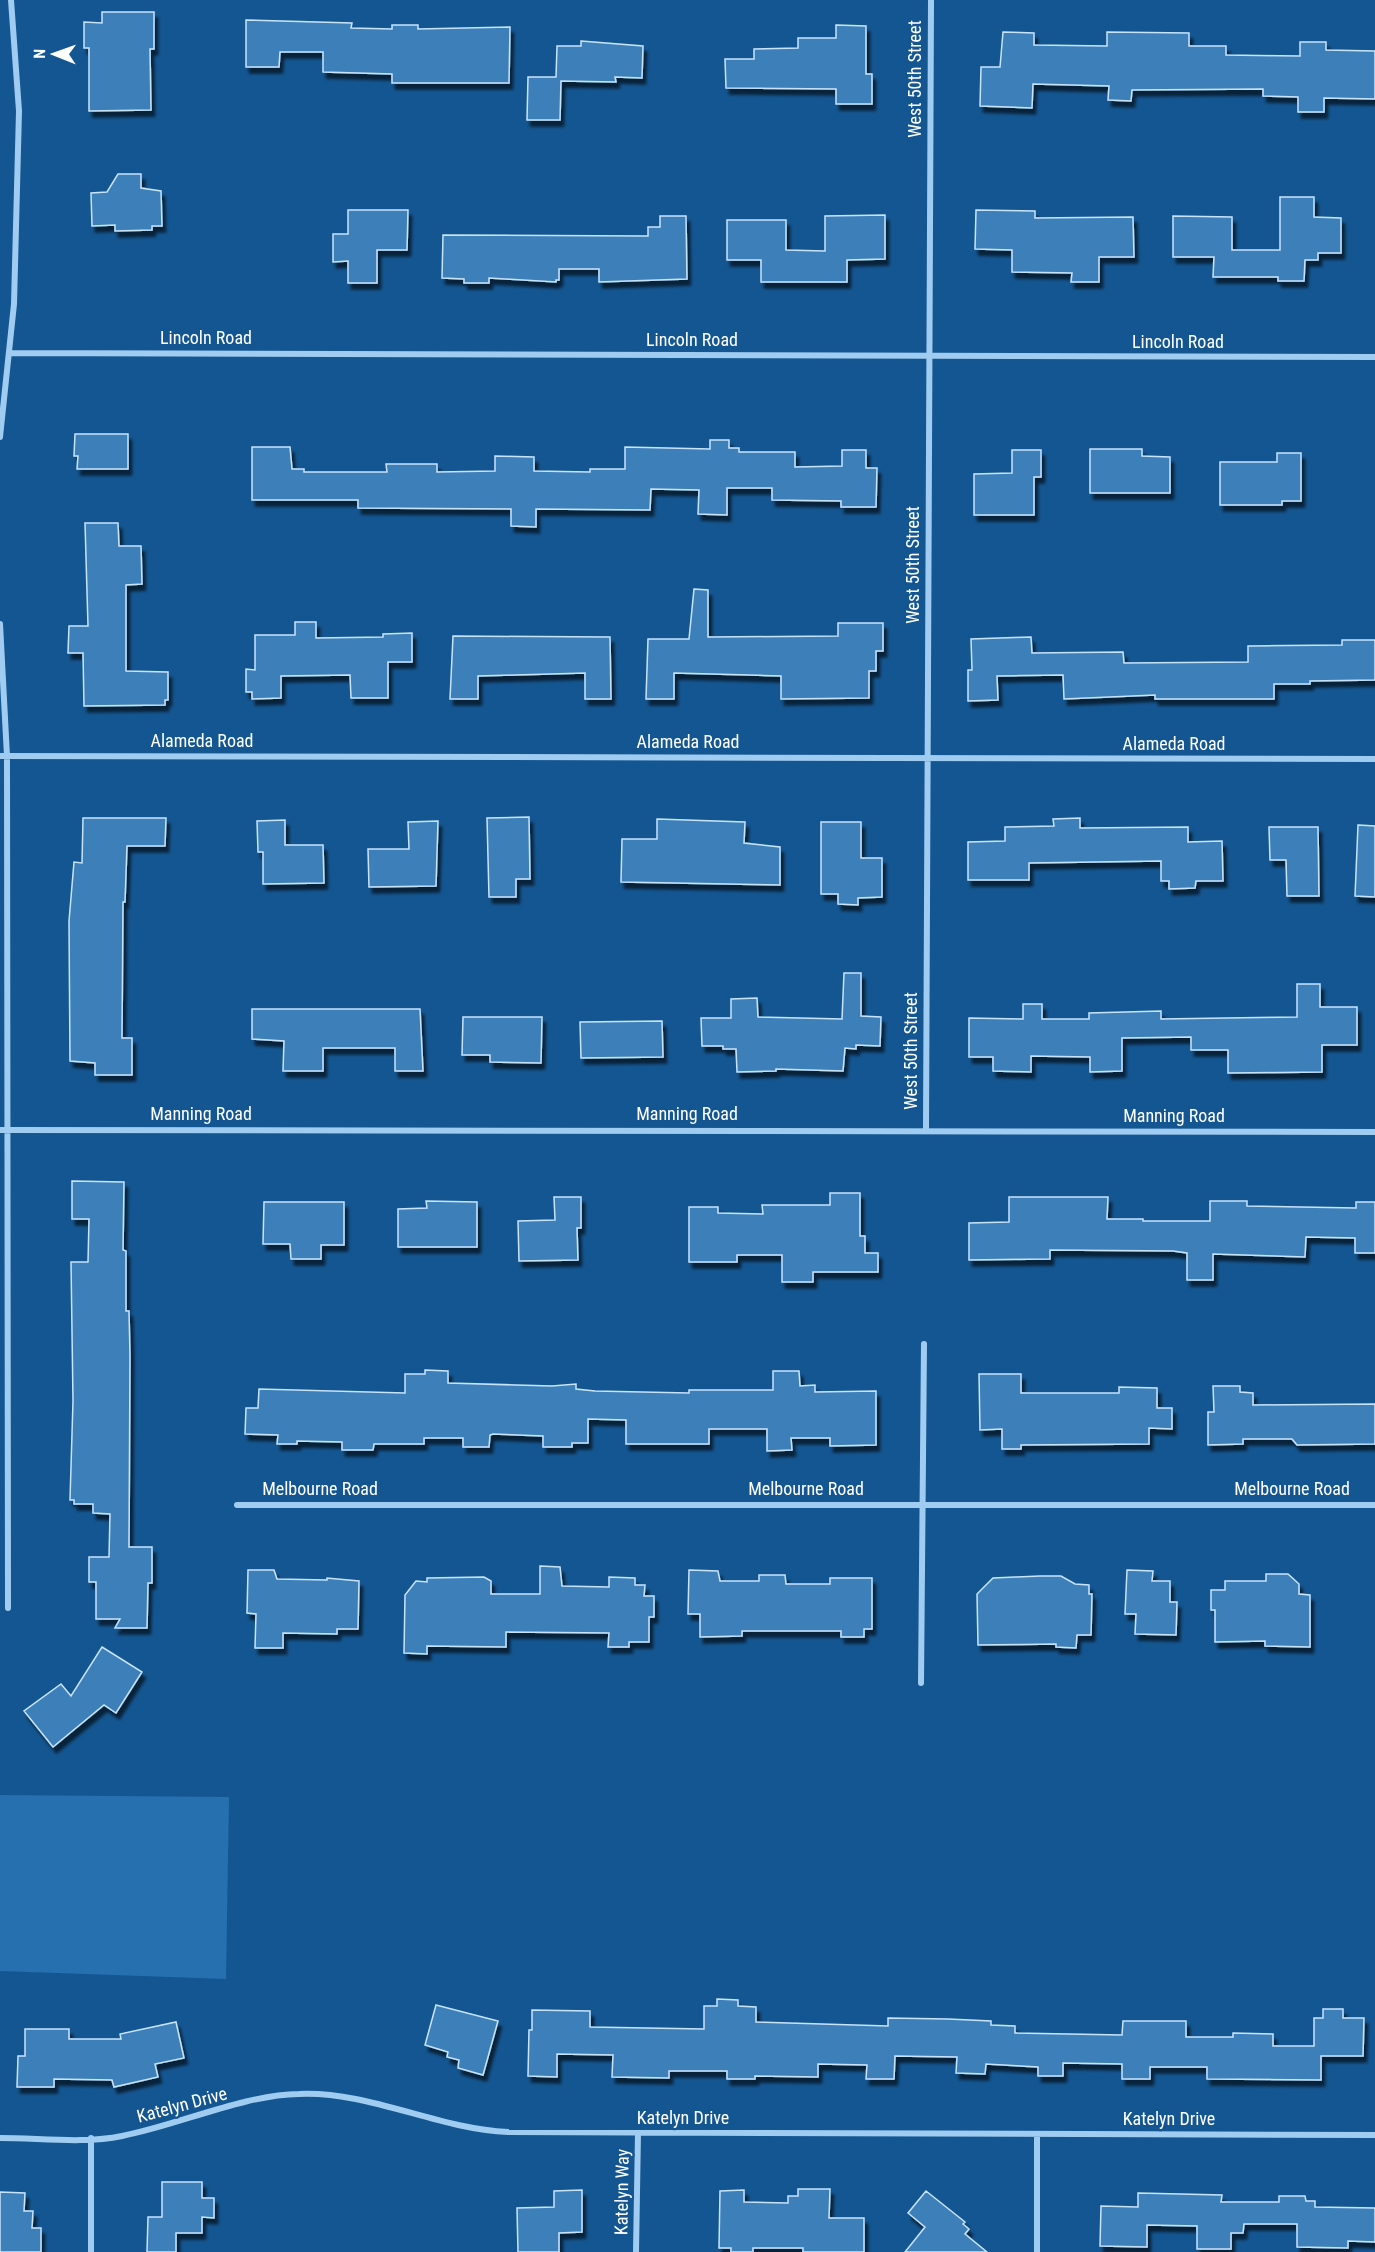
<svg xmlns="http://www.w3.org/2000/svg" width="1375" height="2252" viewBox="0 0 1375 2252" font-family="'Roboto Condensed',sans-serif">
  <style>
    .green { fill: #2670b0 }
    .building { fill: #3d7fb9; stroke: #c8e4fc; stroke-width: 1.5; filter: url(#shadow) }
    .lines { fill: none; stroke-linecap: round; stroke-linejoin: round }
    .street { stroke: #a1ccf1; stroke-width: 6 }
    .labels { text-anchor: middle; stroke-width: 4.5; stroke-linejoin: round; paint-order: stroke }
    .street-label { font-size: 18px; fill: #fff; stroke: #145691 }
  </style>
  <defs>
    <filter id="shadow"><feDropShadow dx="3.5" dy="6" stdDeviation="1.5" flood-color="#0009"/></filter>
  </defs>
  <rect width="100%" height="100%" fill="#145691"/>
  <path class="green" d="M 0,1795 L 229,1797 L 226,1979 L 0,1971 Z"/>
  <path class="building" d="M 102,12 L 154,12 L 154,49 L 150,49 L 151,110 L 89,111 L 89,48 L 84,48 L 84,22 L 102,23 Z
    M 246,20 L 352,23 L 351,28 L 392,29 L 392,25 L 418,25 L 418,29 L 510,27 L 509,83 L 392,83 L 392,74 L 323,72 L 323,52 L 280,52 L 279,67 L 246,67 Z
    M 836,25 L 866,26 L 866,74 L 872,74 L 872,104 L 836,104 L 836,89 L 726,88 L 725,59 L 754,59 L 754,49 L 798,48 L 798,38 L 836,38 Z
    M 1003,32 L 1034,33 L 1034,45 L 1107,46 L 1107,32 L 1189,33 L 1189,46 L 1226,46 L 1226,55 L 1300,56 L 1300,42 L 1326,42 L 1326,50 L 1375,51 L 1375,99 L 1324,98 L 1324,112 L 1298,112 L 1298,97 L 1263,96 L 1263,89 L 1132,90 L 1131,101 L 1108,100 L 1109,86 L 1033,84 L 1032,108 L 980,106 L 981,67 L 1000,67 Z
    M 581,41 L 643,46 L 642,78 L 615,77 L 616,82 L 561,81 L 560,120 L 527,120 L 528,77 L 556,77 L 557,46 L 581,46 Z
    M 118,174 L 141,174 L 141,188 L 161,191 L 162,226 L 152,226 L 152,230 L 115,231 L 115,225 L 92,226 L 91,193 L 107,192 Z
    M 1280,197 L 1314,197 L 1314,217 L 1341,218 L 1341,253 L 1318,253 L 1318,260 L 1305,260 L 1304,281 L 1278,281 L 1278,277 L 1213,277 L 1214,257 L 1173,257 L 1173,216 L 1232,217 L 1232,250 L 1280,250 Z
    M 348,210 L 408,210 L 407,250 L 377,250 L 377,283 L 348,283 L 348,261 L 333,262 L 333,234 L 348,234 Z
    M 976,210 L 1035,211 L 1035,218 L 1133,217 L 1134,257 L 1099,257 L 1099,282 L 1071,282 L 1072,273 L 1012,272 L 1012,250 L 975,249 Z
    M 885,215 L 885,259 L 847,260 L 847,282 L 761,282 L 761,260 L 727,260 L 727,220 L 786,220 L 786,250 L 825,251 L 825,216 Z
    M 660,216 L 686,216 L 687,279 L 599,282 L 599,269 L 559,269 L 559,280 L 556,280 L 556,282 L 489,278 L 489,283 L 464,283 L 464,279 L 442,278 L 443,235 L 648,236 L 648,227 L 660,227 Z
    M 75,434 L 128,434 L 128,469 L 77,469 L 78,456 L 74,456 Z
    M 710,440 L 729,440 L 729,448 L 739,448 L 739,452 L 795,452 L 795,467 L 842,466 L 842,450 L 866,450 L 866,468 L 877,468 L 876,507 L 841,507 L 841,501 L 772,500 L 772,488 L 727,488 L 727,515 L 698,514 L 699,490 L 651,489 L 650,510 L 536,509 L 536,527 L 511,526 L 511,509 L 358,508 L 358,500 L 252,500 L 252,447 L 290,447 L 292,469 L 304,469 L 304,472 L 387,472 L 386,464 L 437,464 L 437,472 L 495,471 L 495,456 L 534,457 L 534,471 L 590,472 L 590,469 L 625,469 L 625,447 L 710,449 Z
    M 1090,449 L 1142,449 L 1142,456 L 1170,457 L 1170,493 L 1090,493 Z
    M 1012,450 L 1041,450 L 1041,477 L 1034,477 L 1034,515 L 974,515 L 974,474 L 1012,473 Z
    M 1277,453 L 1301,453 L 1301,501 L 1282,501 L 1282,505 L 1220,505 L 1220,462 L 1277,462 Z
    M 85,523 L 118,523 L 119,546 L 141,546 L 142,584 L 126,585 L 126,671 L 168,672 L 168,700 L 165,700 L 165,705 L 84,706 L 83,653 L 68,653 L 69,626 L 88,626 Z
    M 694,589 L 708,590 L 708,637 L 838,636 L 838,623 L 883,623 L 883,651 L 876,651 L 876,671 L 869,671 L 869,698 L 781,699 L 781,676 L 674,673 L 674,699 L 646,699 L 648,639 L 689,639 Z
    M 295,622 L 316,622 L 316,638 L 383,637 L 383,634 L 412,633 L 412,662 L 388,662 L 388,698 L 351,698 L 350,675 L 281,676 L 281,698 L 252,699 L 252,692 L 246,692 L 246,669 L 255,670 L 255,635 L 295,635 Z
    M 453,636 L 610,637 L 611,699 L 585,699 L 585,673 L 478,676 L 478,699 L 450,699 Z
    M 1031,637 L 1032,653 L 1123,652 L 1124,663 L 1248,662 L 1248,646 L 1342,645 L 1342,640 L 1375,640 L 1375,680 L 1310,681 L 1310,684 L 1274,684 L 1274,699 L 1155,699 L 1155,695 L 1064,699 L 1063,675 L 997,676 L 998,700 L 968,701 L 968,670 L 972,670 L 971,639 Z
    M 529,817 L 530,879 L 516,879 L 516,897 L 489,897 L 487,818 Z
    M 83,818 L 166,818 L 165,846 L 127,846 L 125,902 L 123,902 L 122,1038 L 132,1038 L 132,1075 L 95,1075 L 95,1063 L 70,1061 L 69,921 L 74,862 L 82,863 Z
    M 1080,818 L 1080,828 L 1188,827 L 1188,842 L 1222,841 L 1223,881 L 1196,881 L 1195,888 L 1169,889 L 1169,881 L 1161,881 L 1161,861 L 1029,863 L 1029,880 L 968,880 L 968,842 L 1005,841 L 1005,827 L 1054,826 L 1053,819 Z
    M 657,819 L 745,822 L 744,843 L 780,847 L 780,885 L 621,882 L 622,839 L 657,839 Z
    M 285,820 L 285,845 L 323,845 L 324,883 L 263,884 L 263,852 L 258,852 L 257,821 Z
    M 438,821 L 436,886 L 369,887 L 368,849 L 409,849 L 408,822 Z
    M 821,822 L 861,822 L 861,858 L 882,858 L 882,897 L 858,898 L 858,905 L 838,904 L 838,894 L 821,894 Z
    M 1358,825 L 1375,826 L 1375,897 L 1355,896 Z
    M 1269,827 L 1318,827 L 1319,896 L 1287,896 L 1286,860 L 1270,860 Z
    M 844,973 L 861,973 L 861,1016 L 881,1017 L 880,1046 L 856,1045 L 856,1049 L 845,1048 L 843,1071 L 776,1069 L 776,1071 L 737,1072 L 736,1049 L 723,1049 L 723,1046 L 702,1046 L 701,1018 L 731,1018 L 731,999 L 757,998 L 758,1017 L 842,1019 Z
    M 1297,984 L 1320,984 L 1320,1007 L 1357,1007 L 1357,1045 L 1322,1045 L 1322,1072 L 1228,1073 L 1228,1050 L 1191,1050 L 1191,1037 L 1122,1038 L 1122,1071 L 1090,1072 L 1090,1057 L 1031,1056 L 1031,1072 L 993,1071 L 993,1057 L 969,1057 L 969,1018 L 1023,1019 L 1023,1004 L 1042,1004 L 1042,1019 L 1089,1019 L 1089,1013 L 1161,1011 L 1161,1019 L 1297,1017 Z
    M 252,1009 L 420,1009 L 423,1071 L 395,1071 L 395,1048 L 323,1048 L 323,1071 L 283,1071 L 284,1041 L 252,1039 Z
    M 463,1017 L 542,1017 L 541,1063 L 490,1062 L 490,1055 L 462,1055 Z
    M 662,1021 L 663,1057 L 581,1058 L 580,1022 Z
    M 72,1181 L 124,1182 L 123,1250 L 126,1251 L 126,1311 L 129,1311 L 130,1356 L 129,1547 L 152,1547 L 152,1583 L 148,1583 L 147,1628 L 115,1628 L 120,1619 L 96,1619 L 96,1582 L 89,1582 L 89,1557 L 109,1557 L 110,1514 L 93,1513 L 93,1504 L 74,1504 L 74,1500 L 70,1500 L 73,1401 L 71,1262 L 88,1262 L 89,1219 L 72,1219 Z
    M 830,1193 L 860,1193 L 860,1236 L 865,1236 L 865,1253 L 878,1253 L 878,1272 L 813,1272 L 813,1282 L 782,1282 L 782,1255 L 737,1255 L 737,1262 L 689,1262 L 689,1207 L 718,1207 L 718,1213 L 763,1214 L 762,1205 L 830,1205 Z
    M 554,1197 L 581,1197 L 581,1228 L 577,1228 L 578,1260 L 519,1261 L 518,1221 L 555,1220 Z
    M 1009,1197 L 1108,1197 L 1107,1219 L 1143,1219 L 1143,1221 L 1210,1221 L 1210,1201 L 1247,1201 L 1247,1206 L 1356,1208 L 1356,1202 L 1375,1202 L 1375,1253 L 1355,1253 L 1355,1238 L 1306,1237 L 1305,1257 L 1213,1254 L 1213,1280 L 1187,1280 L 1187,1253 L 1173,1251 L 1050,1250 L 1050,1259 L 969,1260 L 969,1223 L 1009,1222 Z
    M 426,1201 L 477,1202 L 477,1247 L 398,1247 L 398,1209 L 427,1208 Z
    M 264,1202 L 344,1202 L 344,1245 L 321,1245 L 321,1259 L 291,1259 L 290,1244 L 263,1244 Z
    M 425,1370 L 448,1371 L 448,1383 L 552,1386 L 576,1384 L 576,1389 L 595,1391 L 689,1393 L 689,1390 L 773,1390 L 773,1371 L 799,1371 L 800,1386 L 815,1385 L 815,1392 L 876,1391 L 876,1445 L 830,1446 L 830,1438 L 791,1438 L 792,1450 L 767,1451 L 767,1429 L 709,1429 L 709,1444 L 626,1444 L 626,1420 L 588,1419 L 588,1443 L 572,1443 L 572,1447 L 543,1447 L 543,1436 L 493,1434 L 490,1435 L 489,1447 L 463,1447 L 463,1438 L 424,1438 L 424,1444 L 374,1444 L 373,1450 L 342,1450 L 342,1442 L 297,1441 L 297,1444 L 277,1444 L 278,1435 L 245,1434 L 246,1408 L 258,1408 L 259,1389 L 405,1393 L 405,1374 L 425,1374 Z
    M 979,1374 L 1021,1374 L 1021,1393 L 1119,1393 L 1119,1387 L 1157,1388 L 1157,1408 L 1172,1408 L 1172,1429 L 1149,1428 L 1149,1444 L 1021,1445 L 1021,1449 L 1002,1449 L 1002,1429 L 980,1430 Z
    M 1213,1386 L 1240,1386 L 1240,1392 L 1253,1393 L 1253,1405 L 1375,1404 L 1375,1444 L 1297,1445 L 1292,1439 L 1243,1439 L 1243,1444 L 1208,1445 L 1208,1412 L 1214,1412 Z
    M 540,1566 L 560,1567 L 562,1586 L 609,1587 L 609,1577 L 635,1578 L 635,1585 L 645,1585 L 644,1596 L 654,1596 L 654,1617 L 649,1617 L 649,1642 L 629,1642 L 629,1647 L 608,1647 L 609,1633 L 506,1632 L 506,1647 L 427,1646 L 427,1654 L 404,1653 L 405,1595 L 416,1581 L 427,1582 L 427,1578 L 484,1577 L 491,1581 L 491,1594 L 540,1594 Z
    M 248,1570 L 274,1570 L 277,1579 L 327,1580 L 327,1578 L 359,1581 L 358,1629 L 337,1629 L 337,1634 L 283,1633 L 283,1648 L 255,1648 L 256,1614 L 247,1613 Z
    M 689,1570 L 718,1571 L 720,1581 L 759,1581 L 759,1575 L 785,1575 L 786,1584 L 830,1584 L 830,1578 L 872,1578 L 872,1629 L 864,1629 L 864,1637 L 841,1637 L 841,1631 L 742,1631 L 742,1636 L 700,1637 L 700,1614 L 688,1614 Z
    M 1127,1570 L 1153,1571 L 1152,1581 L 1170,1581 L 1170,1602 L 1177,1602 L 1176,1635 L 1135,1634 L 1136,1614 L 1125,1614 Z
    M 1266,1574 L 1288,1574 L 1299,1584 L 1299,1594 L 1310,1595 L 1310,1647 L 1265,1646 L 1265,1641 L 1215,1642 L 1215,1610 L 1211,1610 L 1211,1590 L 1225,1590 L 1225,1581 L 1266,1581 Z
    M 1040,1576 L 1061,1576 L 1075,1584 L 1089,1585 L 1089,1594 L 1092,1594 L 1091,1635 L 1077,1635 L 1076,1648 L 1056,1647 L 1056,1644 L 978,1645 L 977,1594 L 993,1578 Z
    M 102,1647 L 142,1672 L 116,1713 L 104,1705 L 53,1747 L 24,1711 L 61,1684 L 71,1696 Z
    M 717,1999 L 738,2000 L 738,2006 L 756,2007 L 756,2022 L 888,2026 L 888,2018 L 948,2019 L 991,2021 L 991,2025 L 1015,2026 L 1015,2033 L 1122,2035 L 1123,2021 L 1186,2021 L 1186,2037 L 1233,2037 L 1233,2033 L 1273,2034 L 1273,2046 L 1314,2046 L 1314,2018 L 1323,2018 L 1323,2009 L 1343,2009 L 1343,2018 L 1364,2018 L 1363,2056 L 1321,2056 L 1321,2080 L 1207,2079 L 1207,2067 L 1150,2067 L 1150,2079 L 1122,2079 L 1122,2064 L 1063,2063 L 1063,2076 L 1038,2076 L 1038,2067 L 986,2064 L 985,2074 L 956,2073 L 957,2057 L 895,2056 L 894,2079 L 866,2079 L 867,2065 L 818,2064 L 818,2077 L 755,2076 L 755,2079 L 727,2079 L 727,2071 L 669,2071 L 669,2078 L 612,2077 L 613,2055 L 557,2054 L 557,2077 L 528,2076 L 529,2030 L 532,2030 L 532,2010 L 590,2011 L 590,2027 L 704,2029 L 704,2006 L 717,2006 Z
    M 436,2005 L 498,2021 L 483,2075 L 458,2068 L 459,2060 L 447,2057 L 448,2052 L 425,2045 Z
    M 176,2022 L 184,2058 L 155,2064 L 158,2077 L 114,2087 L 112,2080 L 54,2079 L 54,2087 L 17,2087 L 18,2056 L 25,2056 L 25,2029 L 69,2029 L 69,2039 L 121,2039 L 120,2034 Z
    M 162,2182 L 202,2182 L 202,2198 L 214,2198 L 214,2218 L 202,2217 L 202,2233 L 176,2233 L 176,2252 L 147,2252 L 148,2217 L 162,2217 Z
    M 798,2189 L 830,2189 L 829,2218 L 864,2218 L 864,2252 L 803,2252 L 803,2248 L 753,2248 L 753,2252 L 731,2252 L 731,2248 L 719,2248 L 720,2191 L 744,2190 L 744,2202 L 788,2203 L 788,2196 L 798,2196 Z
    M 582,2190 L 582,2232 L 559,2233 L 559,2252 L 518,2252 L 517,2208 L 554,2207 L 554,2191 Z
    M 926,2191 L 965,2222 L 963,2224 L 969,2229 L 965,2234 L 987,2252 L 905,2252 L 925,2227 L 908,2213 Z
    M 0,2192 L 25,2193 L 24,2211 L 33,2211 L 32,2228 L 41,2228 L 41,2252 L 0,2252 Z
    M 1138,2193 L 1222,2195 L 1221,2202 L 1279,2202 L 1279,2196 L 1305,2196 L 1306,2201 L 1315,2201 L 1315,2207 L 1375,2208 L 1375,2242 L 1348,2241 L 1348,2248 L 1297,2247 L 1297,2224 L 1244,2224 L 1243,2233 L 1231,2233 L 1231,2249 L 1197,2249 L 1197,2226 L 1147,2225 L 1147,2247 L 1100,2246 L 1101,2206 L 1138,2207 Z"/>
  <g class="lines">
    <path class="street" d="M 9,353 L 1375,357
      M 0,437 L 14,304 L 19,111 L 11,0
      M 0,624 L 7,756 L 8,1608
      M 0,756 L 1375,759
      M 0,1130 L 1375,1132
      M 926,1130 L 931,0
      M 237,1505 L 1375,1505
      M 921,1683 L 924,1344
      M 0,2138 C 40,2138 84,2144 122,2136 C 179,2125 242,2095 299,2094 C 370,2091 437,2129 508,2132 L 1375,2135
      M 91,2252 L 91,2138
      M 636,2252 L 638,2133
      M 1037,2252 L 1037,2134"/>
  </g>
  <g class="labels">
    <g class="street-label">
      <text transform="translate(915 79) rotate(-90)" y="6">West 50th Street</text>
      <text x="206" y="344">Lincoln Road</text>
      <text x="692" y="346">Lincoln Road</text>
      <text x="1178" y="348">Lincoln Road</text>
      <text transform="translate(913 565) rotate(-90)" y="6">West 50th Street</text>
      <text x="202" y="747">Alameda Road</text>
      <text x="688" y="748">Alameda Road</text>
      <text x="1174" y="750">Alameda Road</text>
      <text transform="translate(911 1051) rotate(-90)" y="6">West 50th Street</text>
      <text x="201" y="1120">Manning Road</text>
      <text x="687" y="1120">Manning Road</text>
      <text x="1174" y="1122">Manning Road</text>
      <text x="320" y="1495">Melbourne Road</text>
      <text x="806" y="1495">Melbourne Road</text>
      <text x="1292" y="1495">Melbourne Road</text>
      <text transform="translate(182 2105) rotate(-15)" y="6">Katelyn Drive</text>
      <text x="683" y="2124">Katelyn Drive</text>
      <text x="1169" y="2125">Katelyn Drive</text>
      <text transform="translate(622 2192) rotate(-89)" y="6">Katelyn Way</text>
    </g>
  </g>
  <g transform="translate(54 54) rotate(271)" stroke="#145691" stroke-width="4.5" paint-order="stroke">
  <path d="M0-4.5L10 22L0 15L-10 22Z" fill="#ffffff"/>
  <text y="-9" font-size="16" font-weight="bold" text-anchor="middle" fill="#ffffff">N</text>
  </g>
</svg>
